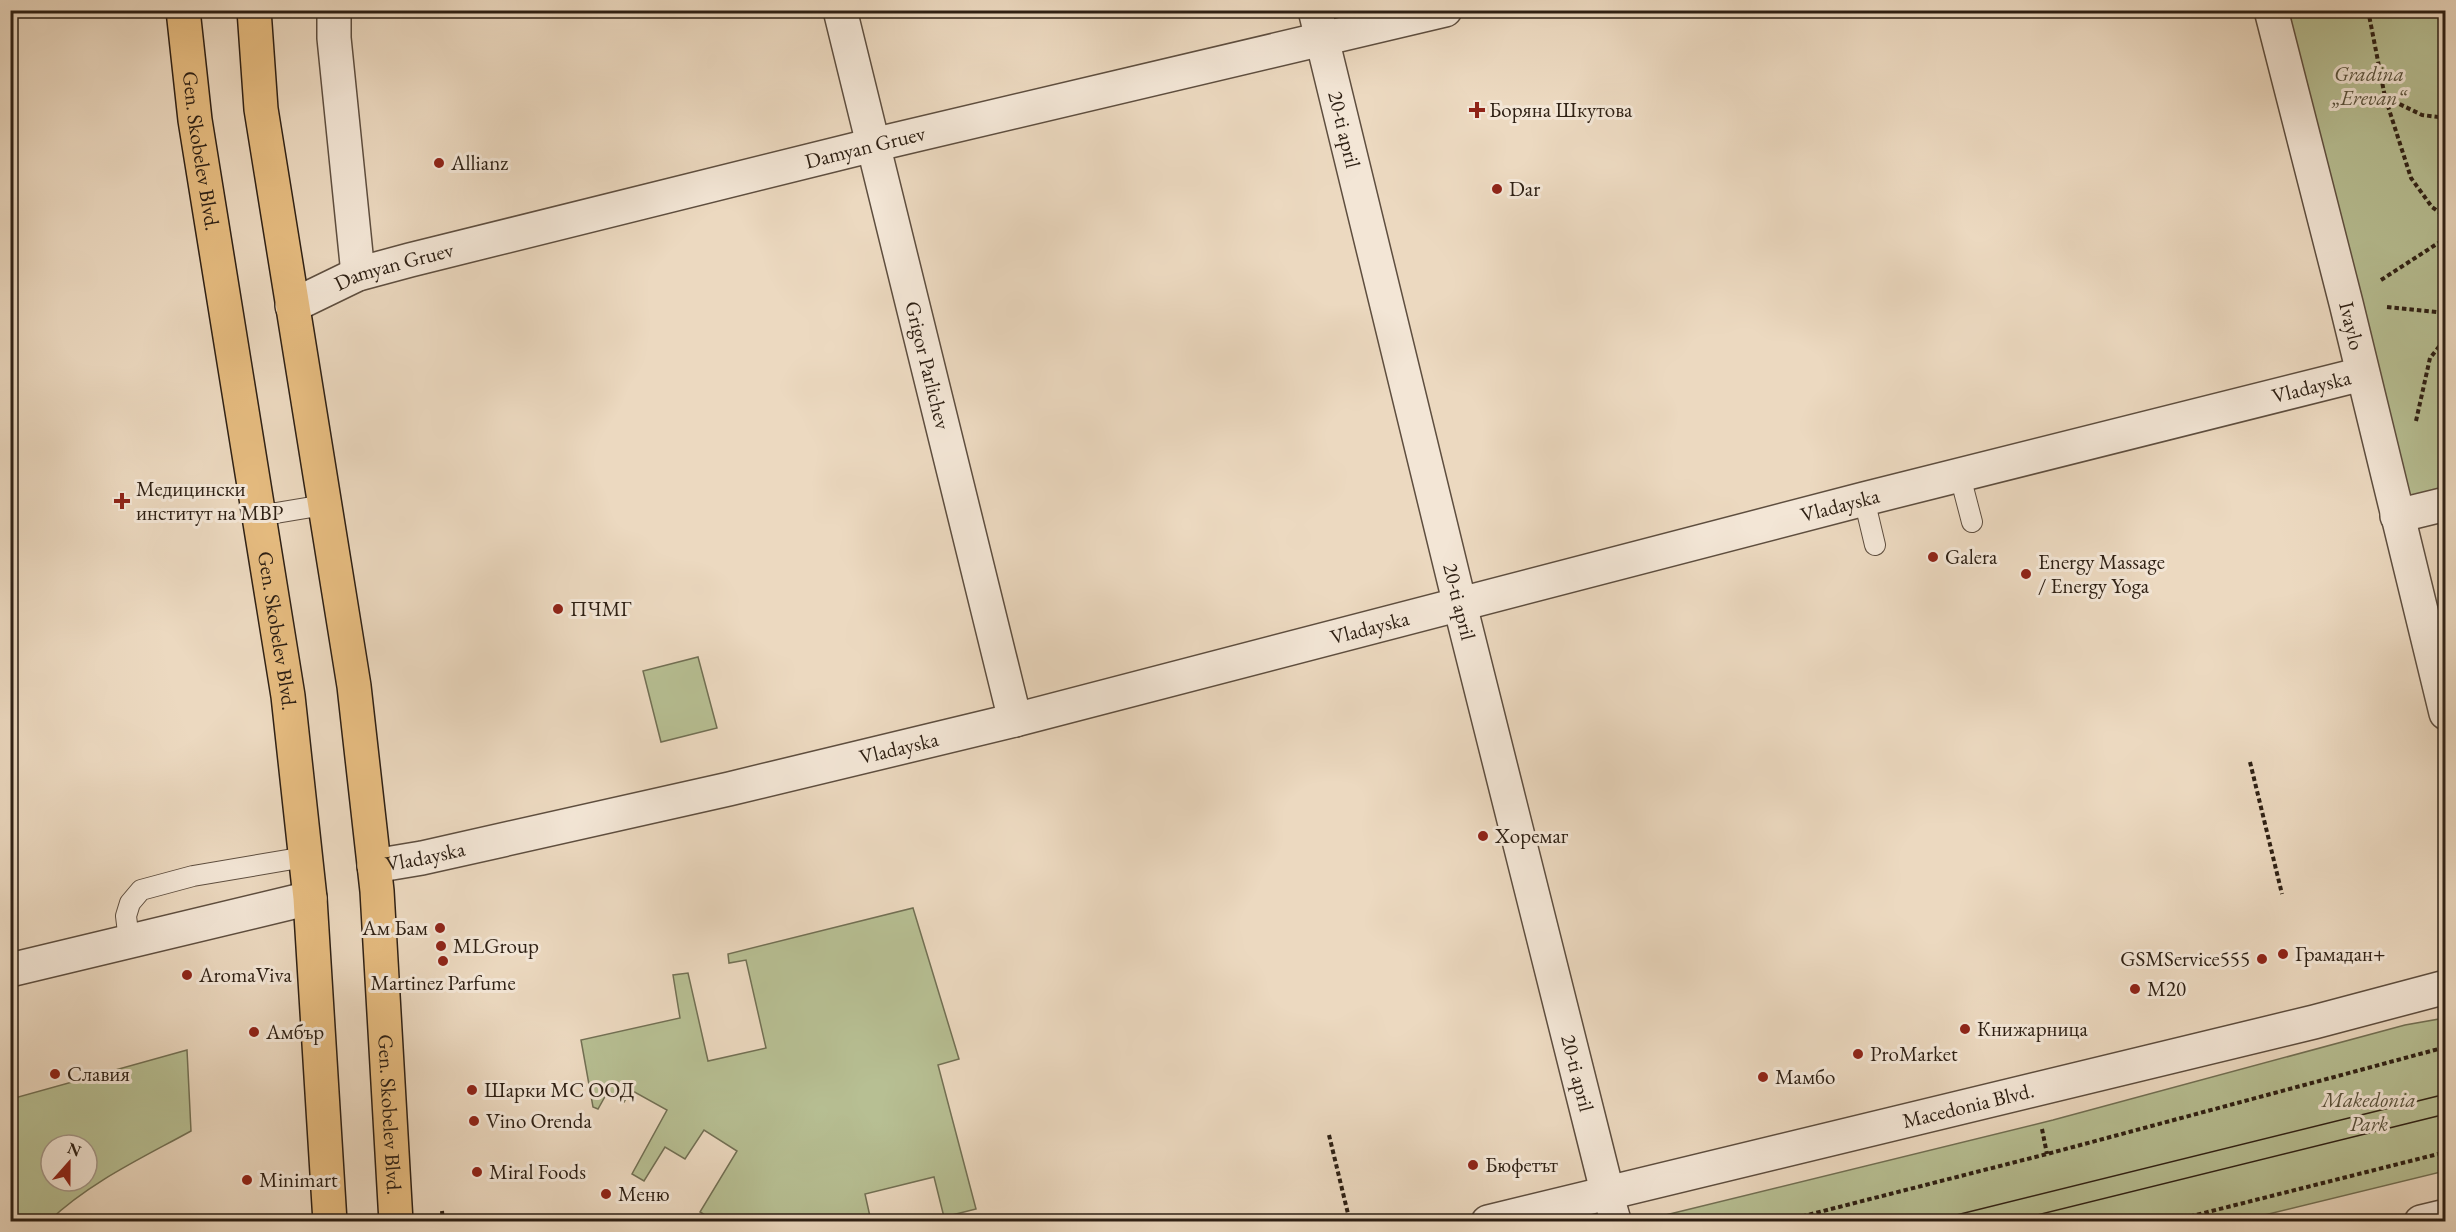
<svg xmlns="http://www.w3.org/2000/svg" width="2456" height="1232" viewBox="0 0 2456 1232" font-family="'EB Garamond',serif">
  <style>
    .green { fill: #b7bf93; stroke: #727054; stroke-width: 1.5; fill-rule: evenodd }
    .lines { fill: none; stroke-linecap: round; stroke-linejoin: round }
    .service-casing { stroke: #5e4e3f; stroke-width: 22 }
    .pedestrian-casing { stroke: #5e4e3f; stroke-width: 33 }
    .minor-casing { stroke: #5e4e3f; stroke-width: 36 }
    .primary-casing { stroke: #2e2014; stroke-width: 36 }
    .path { stroke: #2e2014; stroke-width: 4; stroke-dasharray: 4.5 3; stroke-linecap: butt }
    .service { stroke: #f3e6d6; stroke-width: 20 }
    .pedestrian { stroke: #f3e6d6; stroke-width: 30 }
    .minor { stroke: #f3e6d6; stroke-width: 33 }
    .primary { stroke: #e6bc80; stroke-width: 33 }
    .tram { stroke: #2e2014; stroke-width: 1.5 }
    .poi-dot { fill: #8f2418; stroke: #f3e6d6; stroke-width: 2 }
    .labels { text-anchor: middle; stroke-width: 6; stroke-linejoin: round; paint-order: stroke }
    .park-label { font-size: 21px; font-style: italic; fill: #57503a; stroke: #f3e6d6 }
    .poi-label { font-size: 21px; fill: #2e2014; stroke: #f3e6d6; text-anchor: start }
    .street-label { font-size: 21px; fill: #2e2014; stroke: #f3e6d6 }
  </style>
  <rect width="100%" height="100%" fill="#ecd9c0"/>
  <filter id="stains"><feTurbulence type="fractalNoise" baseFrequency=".00333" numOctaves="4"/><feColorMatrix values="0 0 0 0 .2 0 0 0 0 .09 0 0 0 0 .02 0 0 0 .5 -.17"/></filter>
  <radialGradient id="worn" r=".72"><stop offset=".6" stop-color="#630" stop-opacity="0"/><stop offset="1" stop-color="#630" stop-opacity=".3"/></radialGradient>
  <path class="green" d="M 2271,11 L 2445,11 L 2445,504 L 2397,516 Z
    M 698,657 L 717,728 L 661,742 L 643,671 Z
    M 913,908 L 959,1059 L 938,1065 L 976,1209 L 944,1217 L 934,1177 L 865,1194 L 871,1221 L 715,1221 L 700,1212 L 737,1151 L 704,1130 L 685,1159 L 665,1147 L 644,1181 L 632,1174 L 667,1110 L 631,1090 L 624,1102 L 607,1093 L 598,1109 L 593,1107 L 581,1040 L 680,1018 L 673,975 L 688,973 L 708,1061 L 766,1048 L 746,960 L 729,963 L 728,954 Z
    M 2445,1018 L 2445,1171 L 2240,1221 L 1641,1221 L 2053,1120 L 2405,1025 Z
    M 187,1050 L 191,1131 C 142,1158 90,1182 49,1221 L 11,1221 L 11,1099 ZM 51,1145 L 87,1145 L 87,1181 L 51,1181 Z"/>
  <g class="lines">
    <g class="service-casing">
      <path id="service" d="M 1960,476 L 1972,522
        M 1864,499 L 1875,545
        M 258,516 L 324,505
        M 129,941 L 126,916 L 130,903 L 141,890 L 193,876 L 305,857"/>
    </g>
    <g class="pedestrian-casing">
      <path id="pedestrian" d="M 1607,1191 L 1616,1222"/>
    </g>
    <g class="minor-casing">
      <g id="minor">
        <path d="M 334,10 L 334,38 L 358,274"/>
        <path id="s1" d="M 840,10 L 1015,720"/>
        <path id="s2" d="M 1315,10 L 1460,605 L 1607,1191"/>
        <path id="s3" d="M 2271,10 L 2346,303 L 2446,713"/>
        <path id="s4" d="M 292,306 L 358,274 L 410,260 L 873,145 L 1445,10"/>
        <path d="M 2397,516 L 2446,504"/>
        <path id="s5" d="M 374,866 L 422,858 L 729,789 L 1015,720 L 1864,499 L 2362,374"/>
        <path d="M 10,970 L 310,898"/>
        <path id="s6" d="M 1488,1222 L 2314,1022 L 2446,987"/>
        <path d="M 2421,1222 L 2446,1216"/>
      </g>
    </g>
    <g class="primary-casing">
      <g id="primary">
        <path id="s7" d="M 183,10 L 195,120 L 288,696 L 310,898 L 330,1222"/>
        <path id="s8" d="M 254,10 L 261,109 L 354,686 L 377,891 L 396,1222"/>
      </g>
    </g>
    <path class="path" d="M 2368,10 L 2385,97 L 2411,178 L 2432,207 L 2446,217
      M 2334,102 L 2385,97 L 2422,115 L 2446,118
      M 2381,280 L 2446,238
      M 2387,307 L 2446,313
      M 2416,421 L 2430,358 L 2446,338
      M 2250,762 L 2282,894
      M 2042,1129 L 2047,1154
      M 1329,1135 L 1350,1222
      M 442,1211 L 443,1222
      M 1780,1222 L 2047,1154 L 2446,1047
      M 2168,1222 L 2446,1152"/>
    <use href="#service" class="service"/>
    <use href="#pedestrian" class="pedestrian"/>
    <use href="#minor" class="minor"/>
    <use href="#primary" class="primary"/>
    <path class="tram" d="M 1928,1222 L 2446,1094
      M 2009,1222 L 2446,1114"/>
  </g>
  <g class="poi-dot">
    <path d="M1474 101h6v6h6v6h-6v6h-6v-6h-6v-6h6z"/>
    <circle cx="439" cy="163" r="6"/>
    <circle cx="1497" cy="189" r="6"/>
    <path d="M119 492h6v6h6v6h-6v6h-6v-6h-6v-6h6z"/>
    <circle cx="1933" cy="557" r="6"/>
    <circle cx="2026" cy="574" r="6"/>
    <circle cx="558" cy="609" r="6"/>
    <circle cx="1483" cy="836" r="6"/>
    <circle cx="440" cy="928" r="6"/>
    <circle cx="441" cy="946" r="6"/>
    <circle cx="2283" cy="954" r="6"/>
    <circle cx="2262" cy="959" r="6"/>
    <circle cx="443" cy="961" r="6"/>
    <circle cx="187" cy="975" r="6"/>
    <circle cx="2135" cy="989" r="6"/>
    <circle cx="1965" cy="1029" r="6"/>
    <circle cx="254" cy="1032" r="6"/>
    <circle cx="1858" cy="1054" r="6"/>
    <circle cx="55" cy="1074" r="6"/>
    <circle cx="1763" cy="1077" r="6"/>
    <circle cx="472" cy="1090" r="6"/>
    <circle cx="474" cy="1121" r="6"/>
    <circle cx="1473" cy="1165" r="6"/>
    <circle cx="477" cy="1172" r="6"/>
    <circle cx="247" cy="1180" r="6"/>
    <circle cx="606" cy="1194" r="6"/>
  </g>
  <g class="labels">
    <g class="park-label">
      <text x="2369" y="81">Gradina<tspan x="2369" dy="24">„Erevan“</tspan></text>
      <text x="2369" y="1107">Makedonia<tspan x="2369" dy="24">Park</tspan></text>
    </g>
    <g class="poi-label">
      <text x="1489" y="117">Боряна Шкутова</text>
      <text x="451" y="170">Allianz</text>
      <text x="1509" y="196">Dar</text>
      <text x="136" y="496">Медицински<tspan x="136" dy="24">институт на МВР</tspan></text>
      <text x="1945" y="564">Galera</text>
      <text x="2038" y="569">Energy Massage<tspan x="2038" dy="24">/ Energy Yoga</tspan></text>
      <text x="570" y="616">ПЧМГ</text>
      <text x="1495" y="843">Хоремаг</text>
      <text x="428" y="935" text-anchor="end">Ам Бам</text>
      <text x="453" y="953">MLGroup</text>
      <text x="2295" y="961">Грамадан+</text>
      <text x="2250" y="966" text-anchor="end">GSMService555</text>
      <text x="199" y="982">AromaViva</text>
      <text x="443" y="990" text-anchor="middle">Martinez Parfume</text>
      <text x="2147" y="996">M20</text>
      <text x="1977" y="1036">Книжарница</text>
      <text x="266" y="1039">Амбър</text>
      <text x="1870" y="1061">ProMarket</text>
      <text x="67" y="1081">Славия</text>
      <text x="1775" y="1084">Мамбо</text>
      <text x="484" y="1097">Шарки МС ООД</text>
      <text x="486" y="1128">Vino Orenda</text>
      <text x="1485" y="1172">Бюфетът</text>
      <text x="489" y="1179">Miral Foods</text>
      <text x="259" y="1187">Minimart</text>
      <text x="618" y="1201">Меню</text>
    </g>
    <g class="street-label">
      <text dy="7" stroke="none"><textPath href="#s2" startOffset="123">20-ti april</textPath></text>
      <text dy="7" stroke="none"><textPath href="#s4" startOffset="596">Damyan Gruev</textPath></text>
      <text dy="7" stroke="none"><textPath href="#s7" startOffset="142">Gen. Skobelev Blvd.</textPath></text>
      <text dy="7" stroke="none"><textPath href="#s4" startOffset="110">Damyan Gruev</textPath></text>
      <text dy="7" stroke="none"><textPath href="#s3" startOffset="326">Ivaylo</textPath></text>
      <text dy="7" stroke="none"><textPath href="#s1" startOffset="366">Grigor Parlichev</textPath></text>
      <text dy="7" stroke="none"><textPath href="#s5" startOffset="1996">Vladayska</textPath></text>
      <text dy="7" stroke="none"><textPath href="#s5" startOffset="1510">Vladayska</textPath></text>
      <text dy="7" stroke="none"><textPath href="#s2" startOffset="609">20-ti april</textPath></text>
      <text dy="7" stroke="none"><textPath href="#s5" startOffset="1024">Vladayska</textPath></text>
      <text dy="7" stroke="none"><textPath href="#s7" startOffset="628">Gen. Skobelev Blvd.</textPath></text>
      <text dy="7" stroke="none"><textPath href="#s5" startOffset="538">Vladayska</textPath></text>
      <text dy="7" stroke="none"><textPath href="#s5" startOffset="52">Vladayska</textPath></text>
      <text dy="7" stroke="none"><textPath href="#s2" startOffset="1095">20-ti april</textPath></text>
      <text dy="7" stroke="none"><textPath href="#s6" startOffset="494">Macedonia Blvd.</textPath></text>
      <text dy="7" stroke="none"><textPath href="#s8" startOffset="1114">Gen. Skobelev Blvd.</textPath></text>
    </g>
  </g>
  <rect width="2456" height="1232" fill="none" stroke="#ecd9c0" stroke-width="36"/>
  <rect x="12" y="12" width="2432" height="1208" fill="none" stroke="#2e2014" stroke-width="3"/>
  <rect x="18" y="18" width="2420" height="1196" fill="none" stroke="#2e2014" stroke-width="1.5"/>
  <g transform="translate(69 1163) rotate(21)"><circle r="28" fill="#f3e6d6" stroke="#a49788" stroke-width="1.5"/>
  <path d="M0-4.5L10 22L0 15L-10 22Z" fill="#8f2418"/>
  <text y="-9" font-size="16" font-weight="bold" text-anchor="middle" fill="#2e2014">N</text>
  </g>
  <rect width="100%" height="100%" filter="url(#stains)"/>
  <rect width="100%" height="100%" fill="url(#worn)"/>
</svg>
